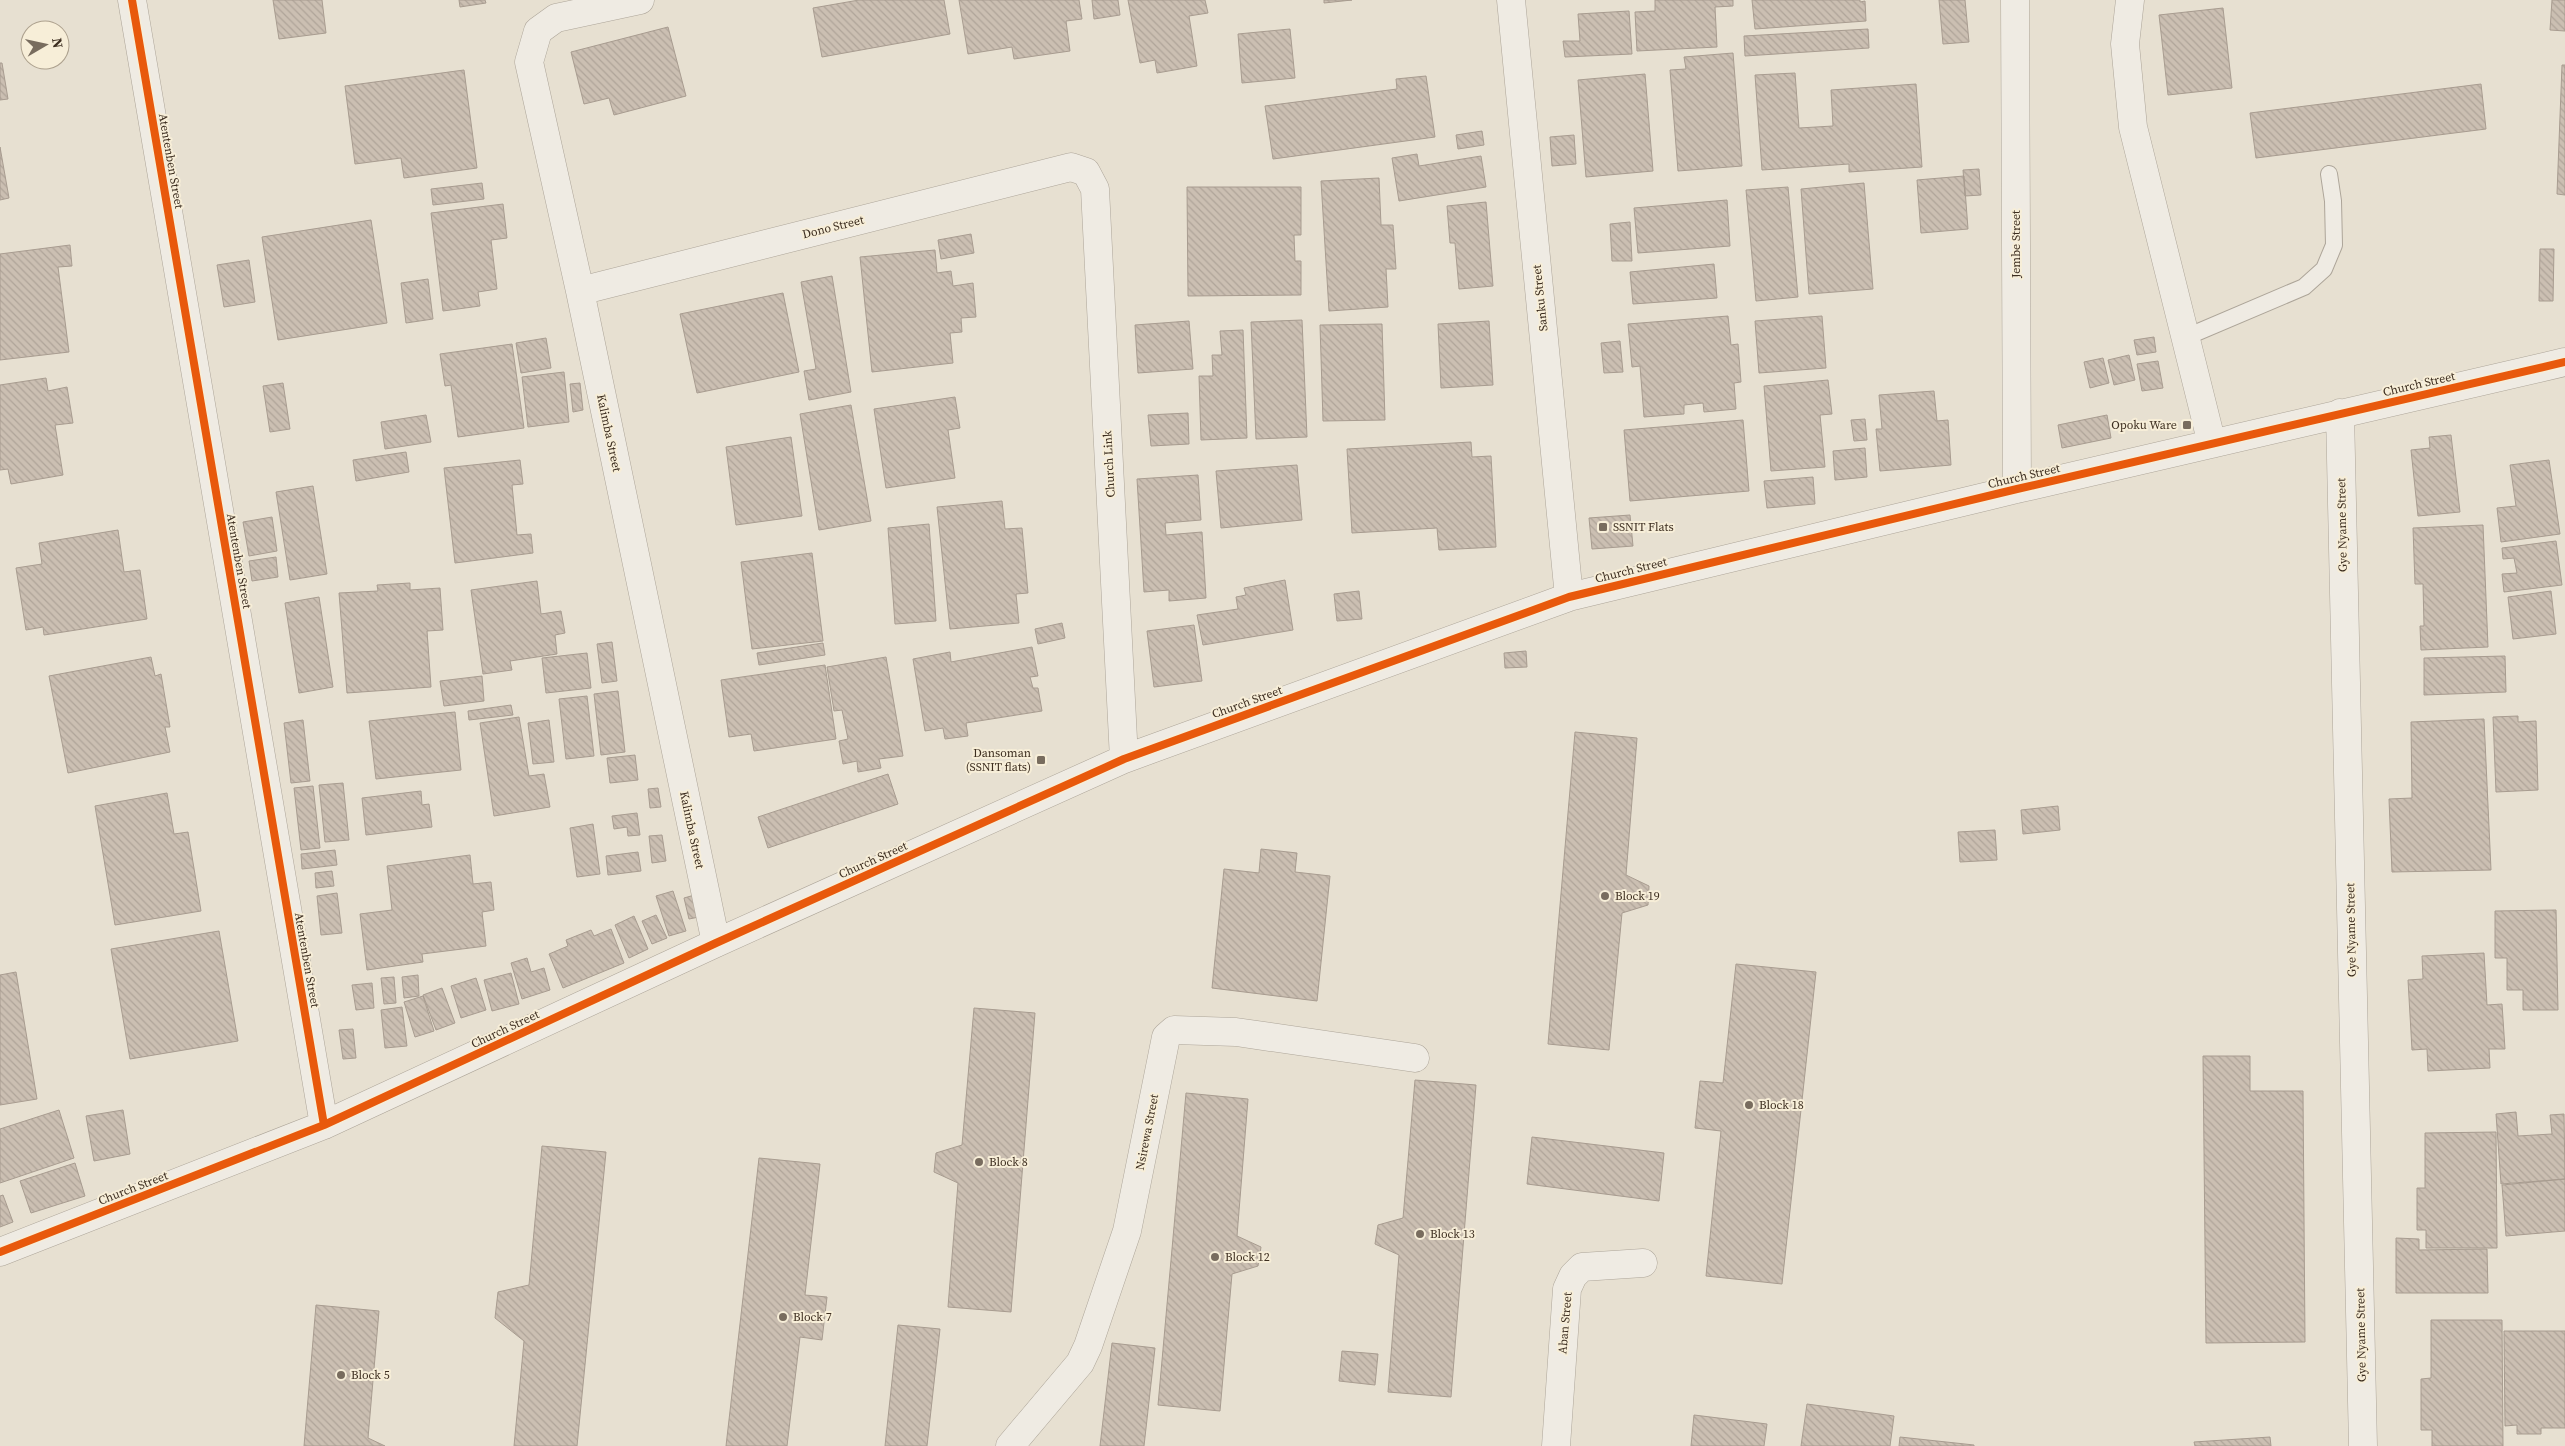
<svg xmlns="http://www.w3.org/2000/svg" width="2565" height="1446" viewBox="0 0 2565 1446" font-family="'Source Serif 4',serif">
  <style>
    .building { fill: url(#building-back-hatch); stroke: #a89c90 }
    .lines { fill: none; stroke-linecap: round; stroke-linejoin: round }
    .lane-casing { stroke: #ada599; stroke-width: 18 }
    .street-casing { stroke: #ada599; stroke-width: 29 }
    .lane { stroke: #efebe3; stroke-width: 16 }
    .street { stroke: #efebe3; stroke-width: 28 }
    .cycleway-casing { stroke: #f7eed8; stroke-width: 11 }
    .cycleway { stroke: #e8590c; stroke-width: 8 }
    .poi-dot { fill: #786c5e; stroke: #f7eed8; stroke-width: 2 }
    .labels { text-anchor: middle; stroke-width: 4; stroke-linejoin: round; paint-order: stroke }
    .street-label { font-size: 12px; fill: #3d2e20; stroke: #f7eed8 }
    .poi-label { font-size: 12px; fill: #3d2e20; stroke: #f7eed8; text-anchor: start }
  </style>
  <defs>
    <pattern id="building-back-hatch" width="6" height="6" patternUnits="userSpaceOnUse" patternTransform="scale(1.25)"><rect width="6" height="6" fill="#cbbfb2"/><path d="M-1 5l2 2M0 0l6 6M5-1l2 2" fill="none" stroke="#afa499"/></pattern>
  </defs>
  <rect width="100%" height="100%" fill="#e7e0d1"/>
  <path class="building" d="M 273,0 L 322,0 L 326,33 L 279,39 Z
    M 459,0 L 485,0 L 486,3 L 460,7 Z
    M 859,0 L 944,0 L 950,34 L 822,57 L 813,8 Z
    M 959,0 L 1079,0 L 1082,19 L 1066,21 L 1070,51 L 1014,59 L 1012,47 L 968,54 Z
    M 1092,0 L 1118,0 L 1120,15 L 1094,19 Z
    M 1128,0 L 1205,0 L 1208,13 L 1189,16 L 1197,66 L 1157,73 L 1155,60 L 1140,63 Z
    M 1324,0 L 1352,0 L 1324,3 Z
    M 1655,0 L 1733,0 L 1733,6 L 1715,7 L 1717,47 L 1637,51 L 1635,12 L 1655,11 Z
    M 1752,0 L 1860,0 L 1860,2 L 1865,1 L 1866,21 L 1755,29 Z
    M 1939,0 L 1965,0 L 1969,42 L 1943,44 Z
    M 2552,0 L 2565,0 L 2565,31 L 2550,30 Z
    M 2223,8 L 2232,88 L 2168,95 L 2159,15 Z
    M 1629,11 L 1632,54 L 1565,57 L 1563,41 L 1580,41 L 1578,14 Z
    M 668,27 L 686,96 L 614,115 L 609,98 L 584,104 L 571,52 Z
    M 1290,29 L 1295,78 L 1242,83 L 1238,34 Z
    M 1868,29 L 1869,48 L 1745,56 L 1744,36 Z
    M 1733,53 L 1742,166 L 1678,171 L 1670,70 L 1686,69 L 1684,57 Z
    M 0,63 L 2,63 L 8,99 L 0,100 Z
    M 2562,65 L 2565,65 L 2565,195 L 2557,194 Z
    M 464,70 L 477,168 L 404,178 L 401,158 L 355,164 L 345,86 Z
    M 1795,73 L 1799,128 L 1833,126 L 1831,90 L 1916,84 L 1922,167 L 1849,172 L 1849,164 L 1762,170 L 1755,75 Z
    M 1645,74 L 1653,171 L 1586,177 L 1578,80 Z
    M 1426,76 L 1435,137 L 1273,159 L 1265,106 L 1397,89 L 1396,79 Z
    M 2481,84 L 2486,129 L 2256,158 L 2250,113 Z
    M 1482,131 L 1484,145 L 1458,149 L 1456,135 Z
    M 1574,135 L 1576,164 L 1552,166 L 1550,137 Z
    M 0,147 L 9,198 L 0,200 Z
    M 1417,154 L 1419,166 L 1481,156 L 1486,187 L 1399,201 L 1392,158 Z
    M 1979,169 L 1981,195 L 1965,196 L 1963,170 Z
    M 1964,176 L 1968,229 L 1921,233 L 1917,180 Z
    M 1379,178 L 1381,225 L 1393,225 L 1396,269 L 1386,269 L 1388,307 L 1329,311 L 1321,181 Z
    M 482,183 L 484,199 L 433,205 L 431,189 Z
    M 1864,183 L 1873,289 L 1809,294 L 1801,189 Z
    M 1187,187 L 1301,187 L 1301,235 L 1294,235 L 1295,261 L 1301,261 L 1301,295 L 1188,296 Z
    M 1788,187 L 1798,297 L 1756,301 L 1746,190 Z
    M 1727,200 L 1730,246 L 1638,253 L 1634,208 Z
    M 1486,202 L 1493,286 L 1459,289 L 1455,243 L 1450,243 L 1447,206 Z
    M 503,204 L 507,238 L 491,240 L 497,289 L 478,292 L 480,306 L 443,311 L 431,213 Z
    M 371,220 L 387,323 L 278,340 L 262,237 Z
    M 1630,222 L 1632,261 L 1612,261 L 1610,224 Z
    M 971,234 L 974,253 L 941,259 L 938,240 Z
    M 70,245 L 72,266 L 58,267 L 69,352 L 0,360 L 0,254 Z
    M 2540,249 L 2554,249 L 2553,301 L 2539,301 Z
    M 935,250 L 937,273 L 951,271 L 953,286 L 973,283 L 976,317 L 961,318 L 962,332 L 950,333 L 953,363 L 872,372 L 860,257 Z
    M 249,260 L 255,302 L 224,307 L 217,265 Z
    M 1714,264 L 1717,298 L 1633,304 L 1630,272 Z
    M 832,276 L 851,392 L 809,400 L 804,371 L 816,369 L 801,282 Z
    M 428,279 L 433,319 L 406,323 L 401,283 Z
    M 783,293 L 799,372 L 697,393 L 680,314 Z
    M 1728,316 L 1731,345 L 1738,344 L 1741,382 L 1734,383 L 1736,409 L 1704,412 L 1703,403 L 1684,405 L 1684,414 L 1644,417 L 1640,366 L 1632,367 L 1628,324 Z
    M 1822,316 L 1826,368 L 1759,373 L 1755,321 Z
    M 1302,320 L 1307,437 L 1256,439 L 1251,322 Z
    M 1189,321 L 1193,369 L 1138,373 L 1135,325 Z
    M 1489,321 L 1493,385 L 1441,388 L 1438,324 Z
    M 1382,324 L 1385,420 L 1323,421 L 1320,325 Z
    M 1243,330 L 1247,438 L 1201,440 L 1199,376 L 1213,376 L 1212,355 L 1222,355 L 1220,331 Z
    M 2154,337 L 2156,352 L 2137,355 L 2134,340 Z
    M 546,338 L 551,368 L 521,373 L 516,343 Z
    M 1620,341 L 1623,372 L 1604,373 L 1601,343 Z
    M 512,344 L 524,428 L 458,437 L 451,385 L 445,386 L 440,354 Z
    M 2129,355 L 2135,380 L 2114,385 L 2108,360 Z
    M 2103,358 L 2109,383 L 2090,388 L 2084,362 Z
    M 2158,361 L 2163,388 L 2142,391 L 2137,364 Z
    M 564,372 L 569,422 L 528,427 L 522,377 Z
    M 46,378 L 48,391 L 67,387 L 73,423 L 55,425 L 63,475 L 11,484 L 8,469 L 0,470 L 0,385 Z
    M 1828,380 L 1832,414 L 1820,415 L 1825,467 L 1771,471 L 1764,386 Z
    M 283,383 L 290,429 L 270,432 L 263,386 Z
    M 580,383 L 583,410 L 573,412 L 570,384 Z
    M 1934,391 L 1937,421 L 1948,420 L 1951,465 L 1880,471 L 1876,429 L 1882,429 L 1879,395 Z
    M 955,397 L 960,428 L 948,430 L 955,478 L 886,488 L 874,409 Z
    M 851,405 L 871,521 L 819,530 L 800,414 Z
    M 1188,413 L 1189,444 L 1151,446 L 1148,415 Z
    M 426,415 L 431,442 L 385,449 L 381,422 Z
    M 2107,415 L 2111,438 L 2062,448 L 2058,425 Z
    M 1865,419 L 1867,440 L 1854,441 L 1851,420 Z
    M 1743,420 L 1749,491 L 1630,501 L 1624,430 Z
    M 2451,435 L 2460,512 L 2418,516 L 2411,450 L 2430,448 L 2429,437 Z
    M 791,437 L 802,516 L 736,525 L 726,447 Z
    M 1471,442 L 1472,457 L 1491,456 L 1496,547 L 1439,550 L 1437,528 L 1352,533 L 1347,449 Z
    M 1865,448 L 1867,477 L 1835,480 L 1833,451 Z
    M 406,452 L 409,472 L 356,481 L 353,460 Z
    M 520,460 L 523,484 L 512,485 L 517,535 L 531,534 L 533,553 L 455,563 L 444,468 Z
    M 2549,460 L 2560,534 L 2501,542 L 2497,508 L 2516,506 L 2510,465 Z
    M 1297,465 L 1302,520 L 1221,528 L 1216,471 Z
    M 1198,475 L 1201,520 L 1165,523 L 1166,535 L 1202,532 L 1206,598 L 1169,601 L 1169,590 L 1144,592 L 1137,479 Z
    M 1813,477 L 1815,504 L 1767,508 L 1764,481 Z
    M 313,486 L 327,574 L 290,580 L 276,492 Z
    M 1002,501 L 1005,529 L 1022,528 L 1028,593 L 1016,594 L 1019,623 L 950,629 L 937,507 Z
    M 1630,515 L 1633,546 L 1592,549 L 1589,518 Z
    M 272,517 L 277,551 L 249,556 L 243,522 Z
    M 929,524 L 936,621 L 895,624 L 888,528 Z
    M 2483,525 L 2488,647 L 2421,650 L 2420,626 L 2424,626 L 2423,584 L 2415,584 L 2413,528 Z
    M 118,530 L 124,572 L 140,570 L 147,619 L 44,635 L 43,627 L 26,630 L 16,568 L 42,564 L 39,543 Z
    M 2556,541 L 2562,585 L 2504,592 L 2502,574 L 2517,573 L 2514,558 L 2503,559 L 2502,548 Z
    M 812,553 L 823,641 L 752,649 L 741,562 Z
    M 276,557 L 278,577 L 252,581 L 249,561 Z
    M 1285,580 L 1293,630 L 1203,645 L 1197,615 L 1238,609 L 1236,597 L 1246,595 L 1244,588 Z
    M 537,581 L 541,614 L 561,611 L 565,633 L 555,635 L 557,654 L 510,661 L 512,670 L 483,674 L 471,590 Z
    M 410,583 L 410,590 L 440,588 L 443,630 L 427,631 L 431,687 L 347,693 L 339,593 L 378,591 L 377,585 Z
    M 1359,591 L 1362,619 L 1337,621 L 1334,594 Z
    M 2551,591 L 2556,634 L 2513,639 L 2508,597 Z
    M 319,597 L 333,687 L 299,693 L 285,603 Z
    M 1062,623 L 1065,638 L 1038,644 L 1035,629 Z
    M 1194,625 L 1202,681 L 1154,687 L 1147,631 Z
    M 612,642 L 617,681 L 602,683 L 597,644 Z
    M 823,643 L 825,655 L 759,665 L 757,653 Z
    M 1032,647 L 1038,676 L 1030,677 L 1033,688 L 1038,688 L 1042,711 L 966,723 L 968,736 L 945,739 L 943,728 L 925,731 L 913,659 L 950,652 L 951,662 Z
    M 1526,651 L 1527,667 L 1505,668 L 1504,653 Z
    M 587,653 L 591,688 L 546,693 L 542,658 Z
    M 2505,656 L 2506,692 L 2424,695 L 2424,658 Z
    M 151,657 L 155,676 L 161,674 L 170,727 L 165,727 L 170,752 L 68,773 L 49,676 Z
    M 886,657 L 903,756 L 879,759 L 881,768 L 858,772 L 857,761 L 843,764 L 839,741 L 848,739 L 842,710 L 834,711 L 827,667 Z
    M 825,665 L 836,739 L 754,751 L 751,734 L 729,737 L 721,680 Z
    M 482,676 L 484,701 L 444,706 L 440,681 Z
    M 618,691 L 625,752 L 601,755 L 594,694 Z
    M 587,696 L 594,756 L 566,759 L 559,699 Z
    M 511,705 L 513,715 L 469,720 L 468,711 Z
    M 455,712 L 461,770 L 376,779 L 369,721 Z
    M 2518,716 L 2518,722 L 2536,721 L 2538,790 L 2496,792 L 2493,717 Z
    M 519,717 L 529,776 L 544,774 L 550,807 L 494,816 L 480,723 Z
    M 2484,719 L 2491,870 L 2392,872 L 2389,799 L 2412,798 L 2411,722 Z
    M 303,720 L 310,781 L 291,783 L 284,723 Z
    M 549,720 L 554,762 L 533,764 L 528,723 Z
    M 1575,732 L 1637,738 L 1626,875 L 1649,886 L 1648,905 L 1622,913 L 1609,1050 L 1548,1044 Z
    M 635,755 L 638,780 L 610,783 L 607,758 Z
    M 888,774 L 898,804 L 768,848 L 758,817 Z
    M 343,783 L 349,840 L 325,842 L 319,785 Z
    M 313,786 L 320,848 L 301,850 L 294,788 Z
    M 658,788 L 661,807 L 650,808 L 648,789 Z
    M 421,791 L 422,805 L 429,804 L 432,827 L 366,835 L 362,798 Z
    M 167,793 L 174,834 L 188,832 L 201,911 L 115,925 L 95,806 Z
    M 2058,806 L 2060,830 L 2023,834 L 2021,810 Z
    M 637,813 L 640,835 L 628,836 L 627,827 L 614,829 L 612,816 Z
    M 593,824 L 600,874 L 577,877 L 570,828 Z
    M 1995,830 L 1997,860 L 1960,862 L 1958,832 Z
    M 662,835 L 666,861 L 652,863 L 649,836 Z
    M 1261,849 L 1297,853 L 1295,872 L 1330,876 L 1317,1001 L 1212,988 L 1224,869 L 1259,873 Z
    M 335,850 L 337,865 L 302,869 L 301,854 Z
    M 638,852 L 641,871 L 608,875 L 606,856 Z
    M 470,855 L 473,884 L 491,882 L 494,910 L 482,912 L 486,946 L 422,954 L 423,962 L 367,970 L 360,914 L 392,910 L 387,866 Z
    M 332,871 L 334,886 L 316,888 L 315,873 Z
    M 673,891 L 686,931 L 669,936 L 656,896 Z
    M 337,893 L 342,933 L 321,935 L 317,896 Z
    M 698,894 L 704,916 L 689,919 L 684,898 Z
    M 2556,910 L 2558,1010 L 2523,1010 L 2523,990 L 2507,990 L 2507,958 L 2495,958 L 2495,911 Z
    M 656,915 L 667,938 L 652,944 L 642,921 Z
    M 634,916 L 648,949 L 629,958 L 615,925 Z
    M 611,929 L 624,963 L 563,988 L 549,954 L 568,946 L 566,940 L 591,930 L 594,936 Z
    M 219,931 L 238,1041 L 130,1059 L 111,949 Z
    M 2484,953 L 2487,1005 L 2502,1004 L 2505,1049 L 2489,1049 L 2490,1068 L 2428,1071 L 2427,1049 L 2412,1050 L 2408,980 L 2423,979 L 2422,956 Z
    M 527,958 L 531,972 L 544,968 L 550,990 L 522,999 L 511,963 Z
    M 1736,964 L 1816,972 L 1782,1284 L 1706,1276 L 1721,1131 L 1695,1128 L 1700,1081 L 1723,1083 Z
    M 16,972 L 37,1099 L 0,1105 L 0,975 Z
    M 511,973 L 519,1004 L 492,1011 L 484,980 Z
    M 418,975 L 419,996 L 404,998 L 402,977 Z
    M 394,977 L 396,1003 L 384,1004 L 381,978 Z
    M 476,978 L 486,1010 L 461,1018 L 451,986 Z
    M 372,983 L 374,1008 L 356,1010 L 352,985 Z
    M 442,988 L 455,1023 L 436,1030 L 423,995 Z
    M 423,996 L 434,1031 L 415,1037 L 404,1002 Z
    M 402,1007 L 407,1046 L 385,1048 L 381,1010 Z
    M 974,1008 L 1035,1013 L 1011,1312 L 948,1307 L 958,1183 L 934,1172 L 936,1153 L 962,1145 Z
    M 353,1029 L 356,1058 L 343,1059 L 339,1030 Z
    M 2203,1056 L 2250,1056 L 2250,1091 L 2303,1091 L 2305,1342 L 2206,1343 Z
    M 1415,1080 L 1476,1085 L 1451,1397 L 1388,1392 L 1399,1255 L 1375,1244 L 1378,1225 L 1403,1218 Z
    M 1186,1093 L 1248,1099 L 1237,1236 L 1261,1247 L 1258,1266 L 1232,1274 L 1220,1411 L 1158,1405 Z
    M 59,1110 L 74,1158 L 0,1183 L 0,1129 Z
    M 123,1110 L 130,1154 L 94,1161 L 86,1116 Z
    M 2516,1112 L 2518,1136 L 2552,1134 L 2550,1115 L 2564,1114 L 2565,1179 L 2501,1184 L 2496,1114 Z
    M 2496,1132 L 2497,1248 L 2426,1248 L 2426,1230 L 2417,1230 L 2417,1188 L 2425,1188 L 2425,1133 Z
    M 1532,1137 L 1664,1153 L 1659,1201 L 1527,1184 Z
    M 542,1146 L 606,1152 L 577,1446 L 514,1446 L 524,1341 L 495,1318 L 498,1292 L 529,1285 Z
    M 759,1158 L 820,1164 L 805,1295 L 827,1297 L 822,1340 L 800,1337 L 787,1446 L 726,1446 Z
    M 75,1163 L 85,1196 L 31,1213 L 20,1181 Z
    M 2565,1179 L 2565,1231 L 2506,1236 L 2502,1185 Z
    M 3,1195 L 13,1222 L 0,1227 L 0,1196 Z
    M 2396,1238 L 2419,1239 L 2419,1250 L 2487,1249 L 2488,1293 L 2396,1293 Z
    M 316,1305 L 379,1311 L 368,1438 L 385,1446 L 304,1446 Z
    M 2431,1320 L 2502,1320 L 2503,1446 L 2432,1446 L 2432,1430 L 2421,1430 L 2421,1379 L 2431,1378 Z
    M 898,1325 L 940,1329 L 927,1446 L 885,1446 Z
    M 2504,1331 L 2565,1331 L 2565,1428 L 2541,1428 L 2541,1434 L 2517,1434 L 2517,1425 L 2505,1426 Z
    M 1112,1343 L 1155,1348 L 1144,1446 L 1100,1446 Z
    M 1342,1351 L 1378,1354 L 1375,1385 L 1339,1381 Z
    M 1807,1404 L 1894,1416 L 1890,1446 L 1801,1446 Z
    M 1694,1415 L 1767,1424 L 1764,1446 L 1691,1446 Z
    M 1900,1437 L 1974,1445 L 1974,1446 L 1899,1446 Z
    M 2270,1437 L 2271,1446 L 2195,1446 L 2194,1442 Z"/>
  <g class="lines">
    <g class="lane-casing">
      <path id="lane" d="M 2184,338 L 2304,287 L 2324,269 L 2334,245 L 2333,201 L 2329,174"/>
    </g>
    <g class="street-casing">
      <path id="street" d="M 132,0 L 324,1125
        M 640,0 L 556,18 L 538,31 L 529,62 L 580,291 L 716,943
        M 1511,0 L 1569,597
        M 2015,0 L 2017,489
        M 2130,0 L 2125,44 L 2133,127 L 2212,444
        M 580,291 L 1071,167 L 1086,172 L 1095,189 L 1124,759
        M 2340,413 L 2363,1446
        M 0,1252 L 324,1125 L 716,943 L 1124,759 L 1569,597 L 2017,489 L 2565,362
        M 1010,1446 L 1080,1363 L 1088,1346 L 1127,1231 L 1166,1037 L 1174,1030 L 1236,1032 L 1415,1058
        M 1556,1446 L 1567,1289 L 1573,1276 L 1582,1267 L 1643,1263"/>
    </g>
    <use href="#lane" class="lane"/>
    <use href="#street" class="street"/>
    <g class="cycleway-casing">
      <path id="cycleway" d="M 132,0 L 324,1125
        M 0,1252 L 324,1125 L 716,943 L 1124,759 L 1569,597 L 2017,489 L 2565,362"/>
    </g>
    <use href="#cycleway" class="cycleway"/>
  </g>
  <g class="poi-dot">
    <rect x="2182" y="420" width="10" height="10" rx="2.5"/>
    <rect x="1598" y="522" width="10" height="10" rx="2.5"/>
    <rect x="1036" y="755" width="10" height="10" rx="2.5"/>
    <circle cx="1605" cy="896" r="5"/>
    <circle cx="1749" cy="1105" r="5"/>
    <circle cx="979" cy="1162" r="5"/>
    <circle cx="1420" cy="1234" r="5"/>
    <circle cx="1215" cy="1257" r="5"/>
    <circle cx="783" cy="1317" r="5"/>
    <circle cx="341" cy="1375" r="5"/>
  </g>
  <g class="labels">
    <g class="street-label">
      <text transform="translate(171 161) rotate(80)" y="4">Atentenben Street</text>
      <text transform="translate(833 227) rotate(-14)" y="4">Dono Street</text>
      <text transform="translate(2016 244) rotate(-90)" y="4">Jembe Street</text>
      <text transform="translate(1540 298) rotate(-96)" y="4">Sanku Street</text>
      <text transform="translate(2419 384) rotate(-13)" y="4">Church Street</text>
      <text transform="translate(609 433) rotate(78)" y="4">Kalimba Street</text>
      <text transform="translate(1109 464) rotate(-93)" y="4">Church Link</text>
      <text transform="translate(2024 476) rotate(-13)" y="4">Church Street</text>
      <text transform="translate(2342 525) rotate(-91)" y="4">Gye Nyame Street</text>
      <text transform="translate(239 561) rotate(80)" y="4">Atentenben Street</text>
      <text transform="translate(1631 570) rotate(-14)" y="4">Church Street</text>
      <text transform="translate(1247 702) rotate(-20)" y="4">Church Street</text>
      <text transform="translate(692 830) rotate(78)" y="4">Kalimba Street</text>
      <text transform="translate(873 860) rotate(-24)" y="4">Church Street</text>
      <text transform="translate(2351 930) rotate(-91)" y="4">Gye Nyame Street</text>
      <text transform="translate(307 960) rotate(80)" y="4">Atentenben Street</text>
      <text transform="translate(505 1029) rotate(-25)" y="4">Church Street</text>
      <text transform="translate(1147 1132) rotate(-79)" y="4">Nsirewa Street</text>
      <text transform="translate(133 1188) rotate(-21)" y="4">Church Street</text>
      <text transform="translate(1565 1323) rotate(-85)" y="4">Aban Street</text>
      <text transform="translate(2361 1335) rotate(-91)" y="4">Gye Nyame Street</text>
    </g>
    <g class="poi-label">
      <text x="2177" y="429" text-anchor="end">Opoku Ware</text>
      <text x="1613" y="531">SSNIT Flats</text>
      <text x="1031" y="757" text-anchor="end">Dansoman<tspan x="1031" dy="14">(SSNIT flats)</tspan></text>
      <text x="1615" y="900">Block 19</text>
      <text x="1759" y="1109">Block 18</text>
      <text x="989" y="1166">Block 8</text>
      <text x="1430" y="1238">Block 13</text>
      <text x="1225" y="1261">Block 12</text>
      <text x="793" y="1321">Block 7</text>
      <text x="351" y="1379">Block 5</text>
    </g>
  </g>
  <g transform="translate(45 45) rotate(81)"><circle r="24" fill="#f7eed8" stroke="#ada18e"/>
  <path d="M0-4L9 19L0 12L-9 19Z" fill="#786c5e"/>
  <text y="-8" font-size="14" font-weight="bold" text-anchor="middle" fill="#3d2e20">N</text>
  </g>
</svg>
